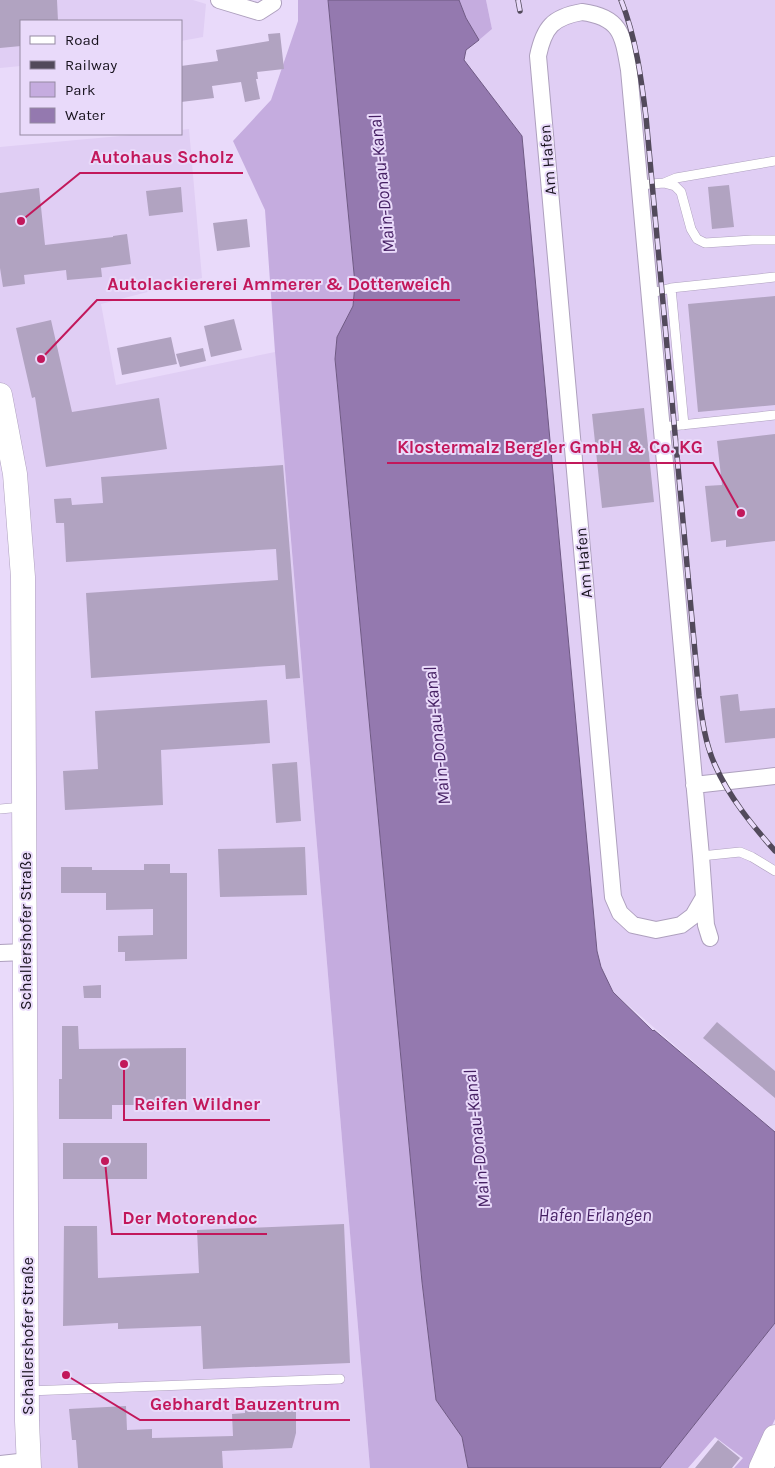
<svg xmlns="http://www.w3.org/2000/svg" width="775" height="1468" viewBox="0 0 775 1468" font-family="Karla,sans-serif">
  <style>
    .built { fill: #e0cef4 }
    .green { fill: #c5acdf }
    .water { fill: #9479af; stroke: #6f5a84 }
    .building { fill: #b1a3c1 }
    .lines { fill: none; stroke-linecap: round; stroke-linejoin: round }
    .lane-casing { stroke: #aea0be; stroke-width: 10 }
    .street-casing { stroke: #aea0be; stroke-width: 18 }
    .secondary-casing { stroke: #aea0be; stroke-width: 25 }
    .lane { stroke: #fff; stroke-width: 9 }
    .street { stroke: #fff; stroke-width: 16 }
    .secondary { stroke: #fff; stroke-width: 24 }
    .rail-casing { stroke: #524a5b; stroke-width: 5.5 }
    .rail { stroke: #e9dafa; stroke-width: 4; stroke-dasharray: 11; stroke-linecap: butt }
    .labels { text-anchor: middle; stroke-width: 4; stroke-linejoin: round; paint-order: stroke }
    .street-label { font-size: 16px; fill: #18131e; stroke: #e9dafa }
    .water-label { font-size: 18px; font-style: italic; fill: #451f63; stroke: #e9dafa }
    .leader { fill: none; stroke: #c2185b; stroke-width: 2 }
    .callout-dot { fill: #c2185b; stroke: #e9dafa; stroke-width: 2 }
    .callout-label { font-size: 18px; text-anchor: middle; font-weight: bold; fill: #c2185b; stroke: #e9dafa; stroke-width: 4; stroke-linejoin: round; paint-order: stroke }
  </style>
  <rect width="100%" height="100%" fill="#e9dafa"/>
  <path class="built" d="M 0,0 L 193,0 L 206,4 L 203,37 L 181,41 L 181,21 L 21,21 L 21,66 L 0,68 Z
    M 486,0 L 775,0 L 775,1132 L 613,992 L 601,967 L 597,951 L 528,203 L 464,60 L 466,50 L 492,29 Z
    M 189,129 L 202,278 L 101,304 L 116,385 L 275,352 L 370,1468 L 32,1468 L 18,465 L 0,464 L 0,147 L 142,134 L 181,134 L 181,130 Z"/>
  <path class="green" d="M 298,0 L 328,0 L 355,284 L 353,306 L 337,337 L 335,359 L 422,1282 L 436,1400 L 462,1437 L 468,1468 L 370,1468 L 275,352 L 265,210 L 233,141 L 271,100 L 298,21 Z
    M 459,0 L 486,0 L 492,29 L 479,40 L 466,18 Z
    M 775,1323 L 775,1419 L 752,1468 L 734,1468 L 743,1458 L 715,1437 L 688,1468 L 660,1468 Z"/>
  <path class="water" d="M 328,0 L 459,0 L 466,18 L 479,40 L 466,50 L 464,60 L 522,136 L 597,951 L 601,967 L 613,992 L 653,1031 L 654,1030 L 775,1132 L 775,1323 L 660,1468 L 468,1468 L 462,1437 L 436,1400 L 422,1282 L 335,359 L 337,337 L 353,306 L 355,284 Z"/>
  <path class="building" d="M 0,0 L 57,0 L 58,21 L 21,21 L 21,46 L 0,48 Z
    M 280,33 L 284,69 L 257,72 L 258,79 L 256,79 L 260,99 L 245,102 L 241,82 L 212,86 L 214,98 L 181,102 L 181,66 L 218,61 L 216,50 L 269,41 L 268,34 Z
    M 729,185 L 734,227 L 712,229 L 708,187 Z
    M 181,187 L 183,212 L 149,216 L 146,191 Z
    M 39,188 L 45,245 L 113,237 L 113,236 L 127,234 L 131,264 L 101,268 L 102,277 L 67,280 L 66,270 L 24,275 L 25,284 L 3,287 L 0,268 L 0,193 Z
    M 247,219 L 250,247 L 217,251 L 213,223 Z
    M 775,296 L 775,405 L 698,412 L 688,304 Z
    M 234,319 L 242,350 L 211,357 L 204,326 Z
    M 51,320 L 72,412 L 159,398 L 167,449 L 46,467 L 35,397 L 32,398 L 16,328 Z
    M 171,337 L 177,364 L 122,375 L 117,348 Z
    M 203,348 L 206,361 L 180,367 L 176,354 Z
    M 644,408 L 654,502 L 602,508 L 592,414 Z
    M 775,434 L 775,541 L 726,547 L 726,540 L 711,542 L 705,486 L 722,485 L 717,441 Z
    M 283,465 L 300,678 L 286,679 L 285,665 L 91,678 L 86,593 L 278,580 L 276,549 L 66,562 L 64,523 L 56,523 L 54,499 L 71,498 L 72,505 L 103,503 L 101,477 Z
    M 738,694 L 740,711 L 775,708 L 775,738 L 725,743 L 720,696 Z
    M 267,700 L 270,743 L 161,750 L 163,805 L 65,810 L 63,771 L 98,769 L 95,711 Z
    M 297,762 L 301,821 L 276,823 L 272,764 Z
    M 305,847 L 307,895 L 220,897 L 218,849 Z
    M 144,864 L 170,864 L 170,873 L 187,873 L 187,959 L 125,961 L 125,952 L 118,952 L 118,936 L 153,935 L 153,909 L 106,910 L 106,893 L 61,893 L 61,867 L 92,867 L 92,870 L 144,870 Z
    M 101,985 L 101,998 L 84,998 L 83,986 Z
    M 717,1022 L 775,1071 L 775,1098 L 703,1038 Z
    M 62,1026 L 78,1026 L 79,1049 L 186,1048 L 186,1105 L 112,1105 L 112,1119 L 59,1119 L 59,1079 L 62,1079 Z
    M 63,1143 L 147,1143 L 147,1179 L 63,1179 Z
    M 344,1224 L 350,1363 L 203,1369 L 201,1326 L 118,1329 L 118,1323 L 63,1326 L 64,1226 L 97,1226 L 98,1278 L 199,1273 L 197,1230 Z
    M 126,1406 L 127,1430 L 152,1429 L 152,1438 L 233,1436 L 232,1414 L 245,1413 L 245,1410 L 296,1409 L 296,1433 L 292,1448 L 222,1451 L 223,1468 L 78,1468 L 76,1440 L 72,1440 L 69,1409 Z
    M 718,1440 L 740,1458 L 732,1468 L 695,1468 Z"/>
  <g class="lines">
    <g class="lane-casing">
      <path id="lane" d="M 775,161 L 676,178 L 664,183 L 675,186 L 681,192 L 691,229 L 697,239 L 705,243 L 752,240 L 775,240
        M 639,185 L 664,183
        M 671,288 L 684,425
        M 648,294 L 671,288 L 775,277
        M 662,427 L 775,415
        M 0,809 L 22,807
        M 701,856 L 740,852 L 752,857 L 775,871
        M 28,1391 L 340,1379"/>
    </g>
    <g class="street-casing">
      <path id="street" d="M 219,0 L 259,12 L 273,3
        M 582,12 C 621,17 623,35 629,70 L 701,856 L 704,897 L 693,916 L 681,925 L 656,930 L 633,925 L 620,913 L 613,897 L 538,56 C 544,27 553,17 582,12 Z
        M 694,785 L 775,776
        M 704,897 L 706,925 L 710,938
        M 0,953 L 25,952
        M 0,1464 L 28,1461"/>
    </g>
    <g class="secondary-casing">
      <path id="secondary" d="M 0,395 L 15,474 L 23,577 L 27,1421 L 29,1468
        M 761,1468 L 775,1437"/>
    </g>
    <use href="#lane" class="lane"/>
    <use href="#street" class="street"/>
    <use href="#secondary" class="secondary"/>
    <g class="rail-casing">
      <path id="rail" d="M 518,0 L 520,11
        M 621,0 C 636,38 641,77 646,117 L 699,696 C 702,719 705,743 715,765 C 729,797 752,825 775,851"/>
    </g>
    <use href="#rail" class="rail"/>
  </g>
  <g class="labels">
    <g class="street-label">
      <text transform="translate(547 160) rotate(-95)" y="6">Am Hafen</text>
      <text transform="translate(583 563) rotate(-95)" y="6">Am Hafen</text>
      <text transform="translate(25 931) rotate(-90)" y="6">Schallershofer Straße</text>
      <text transform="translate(27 1336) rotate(-90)" y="6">Schallershofer Straße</text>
    </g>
    <g class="water-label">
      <text transform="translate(382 184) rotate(-96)" y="6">Main-Donau-Kanal</text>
      <text transform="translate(437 736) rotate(-96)" y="6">Main-Donau-Kanal</text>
      <text transform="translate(477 1139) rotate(-96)" y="6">Main-Donau-Kanal</text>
      <text x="595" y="1221">Hafen Erlangen</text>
    </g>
  </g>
  <path class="leader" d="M21 221L80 173H243M41 359L97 300H460M741 513L713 463H387M124 1064L124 1120H270M105 1161L112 1234H267M66 1375L140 1420H350"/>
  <g class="callout-dot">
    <circle cx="21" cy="221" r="5"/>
    <circle cx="41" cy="359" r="5"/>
    <circle cx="741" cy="513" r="5"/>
    <circle cx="124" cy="1064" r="5"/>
    <circle cx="105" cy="1161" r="5"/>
    <circle cx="66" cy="1375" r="5"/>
  </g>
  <g class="callout-label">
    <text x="162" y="163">Autohaus Scholz</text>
    <text x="279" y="290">Autolackiererei Ammerer &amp; Dotterweich</text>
    <text x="550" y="453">Klostermalz Bergler GmbH &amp; Co. KG</text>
    <text x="197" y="1110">Reifen Wildner</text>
    <text x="190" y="1224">Der Motorendoc</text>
    <text x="245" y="1410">Gebhardt Bauzentrum</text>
  </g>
  <rect x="20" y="20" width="162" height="115" fill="#e9dafa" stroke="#958aa2"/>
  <rect x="30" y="36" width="25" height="8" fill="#ffffff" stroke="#958aa2"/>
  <text x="65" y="45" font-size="15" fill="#18131e">Road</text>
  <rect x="30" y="61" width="25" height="8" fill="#524a5b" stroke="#958aa2"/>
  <text x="65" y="70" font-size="15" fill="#18131e">Railway</text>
  <rect x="30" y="82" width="25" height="15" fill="#c5acdf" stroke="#958aa2"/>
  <text x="65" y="95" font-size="15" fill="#18131e">Park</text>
  <rect x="30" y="108" width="25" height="15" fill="#9479af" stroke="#958aa2"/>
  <text x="65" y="120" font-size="15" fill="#18131e">Water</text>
</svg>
